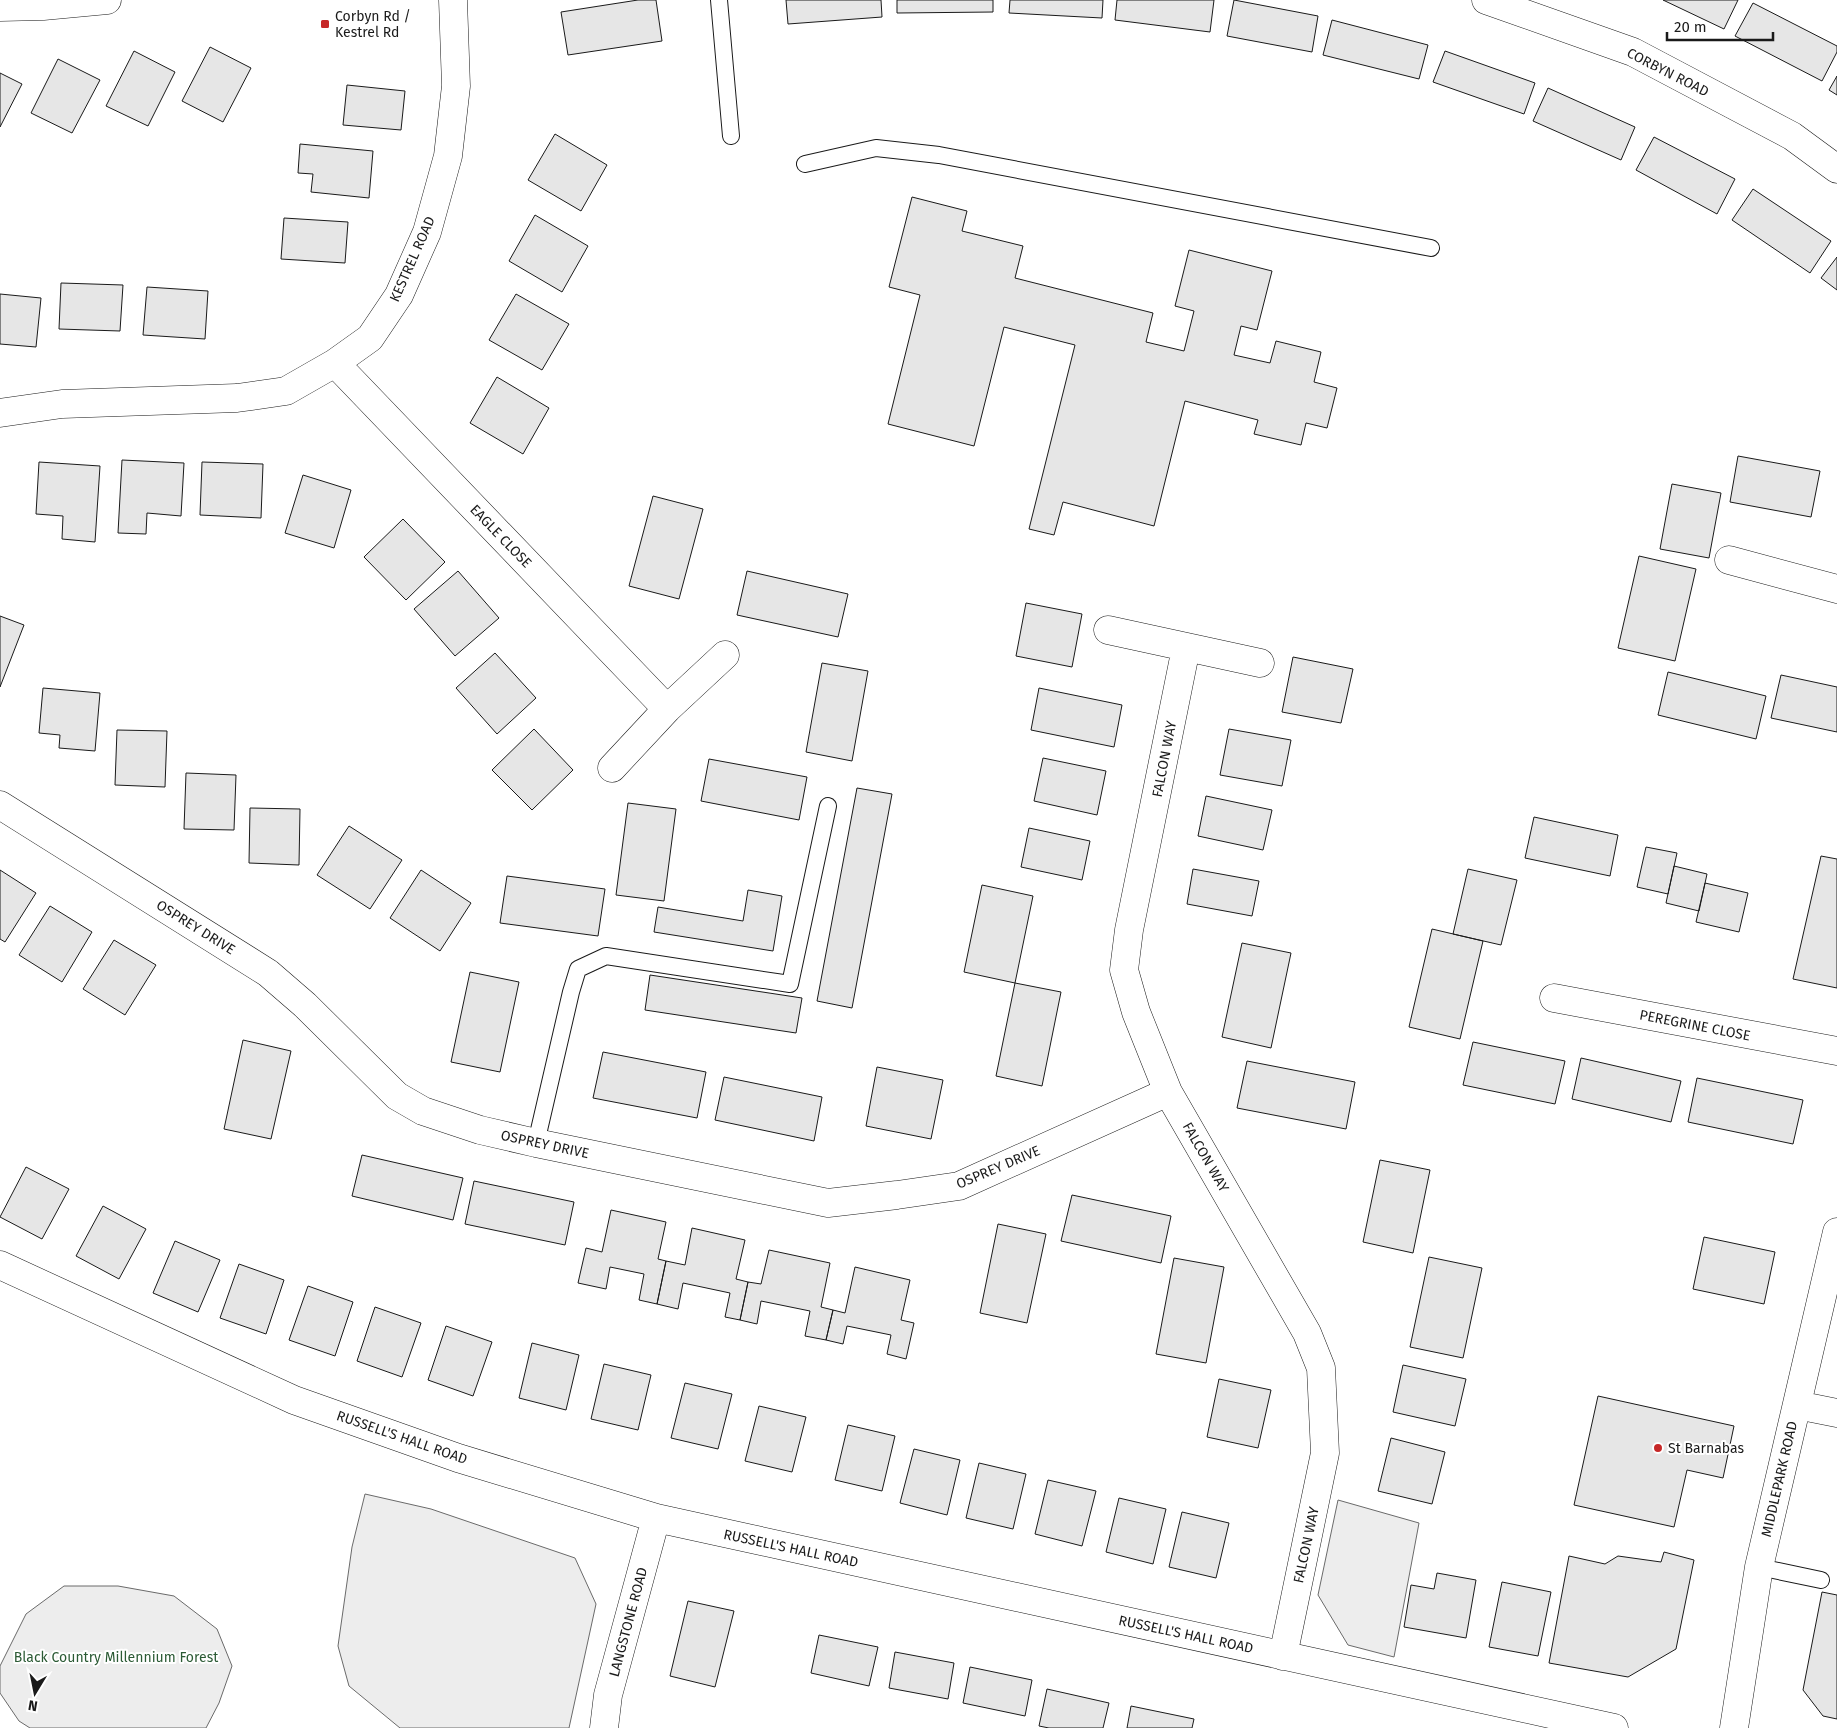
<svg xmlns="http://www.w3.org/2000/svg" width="1837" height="1728" viewBox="0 0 1837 1728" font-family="'Fira Sans',sans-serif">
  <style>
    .built { fill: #ededed; stroke: #6a6a6a }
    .building { fill: #e6e6e6; stroke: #1a1a1a }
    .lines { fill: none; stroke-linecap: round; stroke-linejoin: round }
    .lane-casing { stroke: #1a1a1a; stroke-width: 18 }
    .street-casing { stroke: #1a1a1a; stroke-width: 29 }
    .lane { stroke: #fff; stroke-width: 16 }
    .street { stroke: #fff; stroke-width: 28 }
    .poi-dot { fill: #c62828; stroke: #fff; stroke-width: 2 }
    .labels { text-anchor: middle; stroke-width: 4; stroke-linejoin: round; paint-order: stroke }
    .poi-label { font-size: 14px; fill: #1a1a1a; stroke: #fff; text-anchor: start }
    .street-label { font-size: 14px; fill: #1a1a1a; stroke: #fff }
    .park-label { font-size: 14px; fill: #2b5a34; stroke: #fff }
  </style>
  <rect width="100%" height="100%" fill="#fff"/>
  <path class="built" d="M 365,1494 L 431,1509 L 575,1558 L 596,1604 L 569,1728 L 400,1728 L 349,1686 L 338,1646 L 352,1547 Z
    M 1338,1500 L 1419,1523 L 1394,1657 L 1348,1645 L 1318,1595 Z
    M 64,1586 L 118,1586 L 174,1596 L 217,1629 L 232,1666 L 219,1703 L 206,1728 L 30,1728 L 19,1721 L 0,1693 L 0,1666 L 26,1614 Z"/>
  <path class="building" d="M 638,0 L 656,0 L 662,41 L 568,55 L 561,12 Z
    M 786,0 L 881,0 L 882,17 L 788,24 Z
    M 897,0 L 993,0 L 993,12 L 897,13 Z
    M 1010,0 L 1103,0 L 1102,18 L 1009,13 Z
    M 1117,0 L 1214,0 L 1210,32 L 1115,20 Z
    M 1234,0 L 1318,16 L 1312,52 L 1227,36 Z
    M 1663,0 L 1738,0 L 1724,29 Z
    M 1753,3 L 1837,46 L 1837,52 L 1822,81 L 1735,36 Z
    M 1332,20 L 1428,45 L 1419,79 L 1323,55 Z
    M 210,47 L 251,68 L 223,122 L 182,101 Z
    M 134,51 L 175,72 L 148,126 L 106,106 Z
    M 1445,51 L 1535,83 L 1524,114 L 1433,82 Z
    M 58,59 L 100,80 L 72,133 L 31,113 Z
    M 0,73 L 22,84 L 0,127 Z
    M 1837,76 L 1837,95 L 1829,90 Z
    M 347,85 L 405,91 L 401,130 L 343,125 Z
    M 1548,88 L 1635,127 L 1621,160 L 1533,121 Z
    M 555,134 L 607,165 L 581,211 L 528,180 Z
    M 1654,137 L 1735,179 L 1717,214 L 1636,170 Z
    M 300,144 L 373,151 L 369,198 L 311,192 L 313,174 L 298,173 Z
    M 1753,189 L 1831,241 L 1810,273 L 1732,220 Z
    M 912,197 L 967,211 L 962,231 L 1023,246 L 1015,278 L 1153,313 L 1146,342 L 1184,351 L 1194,311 L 1175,306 L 1189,250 L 1272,271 L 1257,330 L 1241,326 L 1234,355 L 1270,363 L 1276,341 L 1321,352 L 1314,382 L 1337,388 L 1327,428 L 1306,423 L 1301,445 L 1254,434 L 1258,420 L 1185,401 L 1154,526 L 1063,502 L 1054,535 L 1029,529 L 1075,345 L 1004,327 L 974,446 L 888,424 L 920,295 L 889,287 Z
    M 535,215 L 588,246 L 562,292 L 509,261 Z
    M 284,218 L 348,222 L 345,263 L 281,259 Z
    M 1837,257 L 1837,290 L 1821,278 Z
    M 61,283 L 123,285 L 120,331 L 59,329 Z
    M 147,287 L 208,291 L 205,339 L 143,335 Z
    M 0,294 L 41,298 L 36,347 L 0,344 Z
    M 516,294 L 569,324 L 542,370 L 489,340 Z
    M 497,377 L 549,408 L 523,454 L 470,423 Z
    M 1738,456 L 1820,471 L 1811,517 L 1730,502 Z
    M 122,460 L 184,463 L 181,516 L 147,513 L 146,534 L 118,533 Z
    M 39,462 L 100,466 L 95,542 L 62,539 L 63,516 L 36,514 Z
    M 202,462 L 263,464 L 261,518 L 200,515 Z
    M 303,475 L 351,490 L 334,548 L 285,533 Z
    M 1672,484 L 1721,493 L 1709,558 L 1660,549 Z
    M 653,496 L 703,509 L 679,599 L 629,586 Z
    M 403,519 L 445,562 L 406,600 L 364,557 Z
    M 1639,556 L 1696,569 L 1675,661 L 1618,648 Z
    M 458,571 L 499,618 L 455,656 L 414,609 Z
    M 747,571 L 848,594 L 838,637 L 737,615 Z
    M 1026,603 L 1082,614 L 1072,667 L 1016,656 Z
    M 0,616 L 24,625 L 0,687 Z
    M 495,653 L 536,698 L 497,734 L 456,688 Z
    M 1293,657 L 1353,669 L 1341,723 L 1282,712 Z
    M 822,663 L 868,671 L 852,761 L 806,752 Z
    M 1668,672 L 1766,696 L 1756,739 L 1658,715 Z
    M 1781,675 L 1837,687 L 1837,732 L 1771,718 Z
    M 43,688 L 100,693 L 95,751 L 59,748 L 60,735 L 39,733 Z
    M 1039,688 L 1122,705 L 1114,747 L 1031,730 Z
    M 534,729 L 573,770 L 532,810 L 492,770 Z
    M 1229,729 L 1291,740 L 1282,786 L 1220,775 Z
    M 117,730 L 167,731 L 165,787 L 115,785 Z
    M 1043,758 L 1106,771 L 1097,815 L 1034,801 Z
    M 709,759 L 807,777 L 799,820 L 701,801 Z
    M 186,773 L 236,775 L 234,830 L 184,829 Z
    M 857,788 L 892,794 L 852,1008 L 817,1001 Z
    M 1206,796 L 1272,810 L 1263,850 L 1198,836 Z
    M 628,803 L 676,809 L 664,901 L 616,895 Z
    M 250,808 L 300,809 L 299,865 L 249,863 Z
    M 1534,817 L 1618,835 L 1610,876 L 1525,858 Z
    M 349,826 L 402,860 L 370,909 L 317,875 Z
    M 1029,828 L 1090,841 L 1082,880 L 1021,867 Z
    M 1646,847 L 1677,853 L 1668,894 L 1637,887 Z
    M 1821,856 L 1837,859 L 1837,988 L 1793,979 Z
    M 1674,866 L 1707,874 L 1699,911 L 1666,903 Z
    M 1193,869 L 1259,881 L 1252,916 L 1187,904 Z
    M 1468,869 L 1517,880 L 1501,945 L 1453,934 Z
    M 0,870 L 36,893 L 5,942 L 0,939 Z
    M 421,870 L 471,903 L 440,951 L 390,918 Z
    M 507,876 L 605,889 L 598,936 L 500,923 Z
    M 1705,883 L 1748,893 L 1739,932 L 1696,922 Z
    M 982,885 L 1033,896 L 1015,983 L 964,972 Z
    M 748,890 L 782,896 L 773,951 L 654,932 L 658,907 L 743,921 Z
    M 50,906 L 92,932 L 62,982 L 19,955 Z
    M 1432,929 L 1483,941 L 1460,1039 L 1409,1027 Z
    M 114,940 L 156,965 L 125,1015 L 83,989 Z
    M 1242,943 L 1291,953 L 1271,1048 L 1222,1037 Z
    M 470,972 L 519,982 L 500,1072 L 451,1062 Z
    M 650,975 L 802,998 L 796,1033 L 645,1010 Z
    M 1015,983 L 1061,992 L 1042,1086 L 996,1076 Z
    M 243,1040 L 291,1051 L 271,1139 L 224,1129 Z
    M 1473,1042 L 1565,1061 L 1555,1104 L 1463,1085 Z
    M 603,1052 L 706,1072 L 697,1118 L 593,1098 Z
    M 1581,1058 L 1681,1081 L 1671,1122 L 1572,1099 Z
    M 1247,1061 L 1355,1082 L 1346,1129 L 1237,1108 Z
    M 877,1067 L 943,1080 L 931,1139 L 866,1126 Z
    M 724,1077 L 822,1097 L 814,1141 L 715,1120 Z
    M 1697,1078 L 1803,1100 L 1793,1144 L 1688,1122 Z
    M 362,1155 L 463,1178 L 453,1220 L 352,1196 Z
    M 1380,1160 L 1430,1170 L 1413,1253 L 1363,1242 Z
    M 26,1167 L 69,1189 L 42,1239 L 0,1217 Z
    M 474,1181 L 574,1202 L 565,1245 L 465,1224 Z
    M 1072,1195 L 1171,1216 L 1161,1263 L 1061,1241 Z
    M 103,1206 L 146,1229 L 119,1279 L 76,1256 Z
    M 611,1210 L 666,1222 L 658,1259 L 666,1261 L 657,1304 L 639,1300 L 644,1274 L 610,1267 L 606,1289 L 578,1283 L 586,1248 L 602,1252 Z
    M 998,1224 L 1046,1234 L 1027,1323 L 980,1313 Z
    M 692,1228 L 745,1240 L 736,1279 L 748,1282 L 740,1320 L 725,1317 L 730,1293 L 683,1283 L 678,1309 L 657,1304 L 666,1261 L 685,1265 Z
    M 1704,1237 L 1775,1252 L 1764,1304 L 1693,1289 Z
    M 175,1241 L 220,1260 L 198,1312 L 153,1293 Z
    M 769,1250 L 830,1263 L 821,1307 L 833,1310 L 826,1340 L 805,1336 L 810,1311 L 761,1301 L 757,1324 L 740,1320 L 748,1282 L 761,1284 Z
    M 1429,1257 L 1482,1268 L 1463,1358 L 1410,1347 Z
    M 1174,1258 L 1224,1267 L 1206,1363 L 1156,1354 Z
    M 239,1264 L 284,1280 L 266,1334 L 220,1318 Z
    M 855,1267 L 910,1280 L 901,1320 L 914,1323 L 906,1359 L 887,1354 L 891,1335 L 847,1326 L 843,1344 L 826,1340 L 833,1310 L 845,1313 Z
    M 308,1286 L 353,1302 L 335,1356 L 289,1340 Z
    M 375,1307 L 421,1323 L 402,1377 L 357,1361 Z
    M 446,1326 L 492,1342 L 473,1396 L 428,1380 Z
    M 532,1343 L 579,1355 L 566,1410 L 519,1398 Z
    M 604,1364 L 651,1375 L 638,1430 L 591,1419 Z
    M 1403,1365 L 1466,1379 L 1455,1426 L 1393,1412 Z
    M 1219,1379 L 1271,1390 L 1258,1448 L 1207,1437 Z
    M 685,1383 L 732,1394 L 718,1449 L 671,1438 Z
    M 1598,1396 L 1734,1426 L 1723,1478 L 1687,1470 L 1674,1527 L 1574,1505 Z
    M 759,1406 L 806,1417 L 792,1472 L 745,1461 Z
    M 848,1425 L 895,1436 L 882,1491 L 835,1480 Z
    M 1391,1438 L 1445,1452 L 1432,1504 L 1378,1491 Z
    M 914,1449 L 960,1460 L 947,1515 L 900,1503 Z
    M 979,1463 L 1026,1474 L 1013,1529 L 966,1518 Z
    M 1048,1480 L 1096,1491 L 1082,1546 L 1035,1534 Z
    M 1119,1498 L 1166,1509 L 1153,1564 L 1106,1552 Z
    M 1182,1512 L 1229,1523 L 1216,1578 L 1169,1567 Z
    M 1664,1552 L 1694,1560 L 1676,1649 L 1628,1677 L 1549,1663 L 1569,1556 L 1605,1564 L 1618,1556 L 1661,1562 Z
    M 1437,1573 L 1476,1580 L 1466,1638 L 1404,1627 L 1411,1585 L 1434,1589 Z
    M 1502,1582 L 1551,1592 L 1538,1656 L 1489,1647 Z
    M 1822,1592 L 1837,1595 L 1837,1719 L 1823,1716 L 1803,1690 Z
    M 688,1601 L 734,1611 L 715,1687 L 670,1676 Z
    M 819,1635 L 878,1647 L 869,1686 L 811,1673 Z
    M 895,1652 L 954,1663 L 948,1699 L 889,1688 Z
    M 970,1667 L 1032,1680 L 1025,1716 L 963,1703 Z
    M 1047,1689 L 1109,1703 L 1103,1728 L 1049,1728 L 1039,1726 Z
    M 1131,1706 L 1194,1719 L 1192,1728 L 1127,1728 Z"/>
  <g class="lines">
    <g class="lane-casing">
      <path id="lane" d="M 719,0 L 731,136
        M 805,164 L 876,148 L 939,155 L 1431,248
        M 536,1143 L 571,992 L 578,969 L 606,956 L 790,984 L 828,806
        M 1759,1567 L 1821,1580"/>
    </g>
    <g class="street-casing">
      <path id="street" d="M 1486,0 L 1633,52 L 1792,136 L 1837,169
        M 0,7 L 43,6 L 107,0
        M 335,363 L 667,709
        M 0,413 L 62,404 L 237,398 L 286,391 L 335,363 L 370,338 L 399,295 L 427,232 L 448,156 L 456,86 L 453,0
        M 1729,560 L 1837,589
        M 1108,630 L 1260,663
        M 1186,648 L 1129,930 L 1124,970 L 1136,1012 L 1168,1092 L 1307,1333 L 1321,1368 L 1325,1453 L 1283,1656
        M 612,768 L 667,709 L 725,655
        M 0,805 L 268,973 L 305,1005 L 397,1096 L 423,1111 L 480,1130 L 536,1143 L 828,1203 L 897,1195 L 959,1186 L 1168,1092
        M 1554,998 L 1837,1051
        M 0,1265 L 294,1400 L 458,1458 L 656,1518 L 1614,1728
        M 1797,1405 L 1837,1413
        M 604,1728 L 608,1695 L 656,1518
        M 1734,1728 L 1759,1567 L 1837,1232"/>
    </g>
    <use href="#lane" class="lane"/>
    <use href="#street" class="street"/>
  </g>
  <g class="poi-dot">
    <rect x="320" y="19" width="10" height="10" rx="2.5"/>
    <circle cx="1658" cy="1448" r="5"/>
  </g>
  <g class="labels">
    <g class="poi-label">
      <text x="335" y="21">Corbyn Rd /<tspan x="335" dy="16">Kestrel Rd</tspan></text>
      <text x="1668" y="1453">St Barnabas</text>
    </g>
    <g class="street-label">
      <text transform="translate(1668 72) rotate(27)" y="5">CORBYN ROAD</text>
      <text transform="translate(412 259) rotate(-66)" y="5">KESTREL ROAD</text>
      <text transform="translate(501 536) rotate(46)" y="5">EAGLE CLOSE</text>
      <text transform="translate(1164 759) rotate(-79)" y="5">FALCON WAY</text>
      <text transform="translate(196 927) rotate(32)" y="5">OSPREY DRIVE</text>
      <text transform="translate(1695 1025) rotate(11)" y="5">PEREGRINE CLOSE</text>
      <text transform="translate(545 1144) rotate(12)" y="5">OSPREY DRIVE</text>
      <text transform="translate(1206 1157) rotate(60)" y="5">FALCON WAY</text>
      <text transform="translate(998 1167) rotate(-23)" y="5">OSPREY DRIVE</text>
      <text transform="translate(402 1437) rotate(19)" y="5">RUSSELL'S HALL ROAD</text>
      <text transform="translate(1779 1479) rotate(-77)" y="5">MIDDLEPARK ROAD</text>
      <text transform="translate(1306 1545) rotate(-78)" y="5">FALCON WAY</text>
      <text transform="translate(791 1548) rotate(12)" y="5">RUSSELL'S HALL ROAD</text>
      <text transform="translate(628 1622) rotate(-75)" y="5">LANGSTONE ROAD</text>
      <text transform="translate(1186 1634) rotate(12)" y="5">RUSSELL'S HALL ROAD</text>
    </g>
    <g class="park-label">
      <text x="116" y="1662">Black Country Millennium Forest</text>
    </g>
  </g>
  <g transform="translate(35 1693) rotate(190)" stroke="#ffffff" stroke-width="4" paint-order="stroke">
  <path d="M0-4L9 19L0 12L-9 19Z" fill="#1a1a1a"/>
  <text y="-8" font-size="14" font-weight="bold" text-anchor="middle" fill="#1a1a1a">N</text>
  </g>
  <path d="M1667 32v8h106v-8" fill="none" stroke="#1a1a1a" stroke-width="2.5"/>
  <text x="1674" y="32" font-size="15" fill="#1a1a1a" stroke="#ffffff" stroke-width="4" paint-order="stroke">20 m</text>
</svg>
